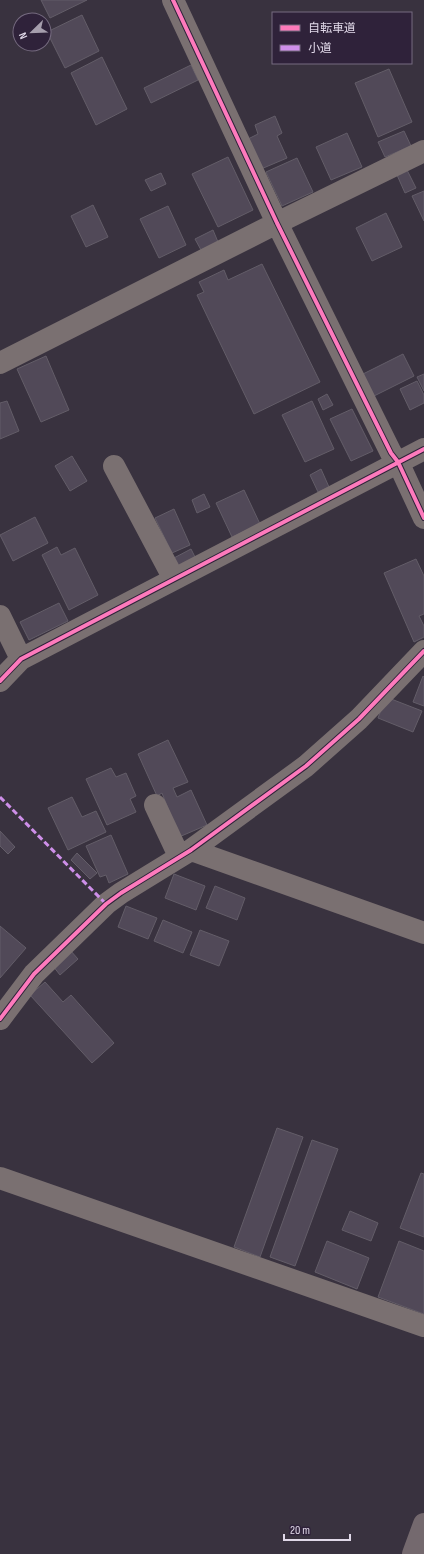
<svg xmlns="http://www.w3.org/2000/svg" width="424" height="1554" viewBox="0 0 424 1554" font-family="'Sofia Sans Condensed','Noto Sans JP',sans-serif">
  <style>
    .building { fill: #514958; stroke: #635d68 }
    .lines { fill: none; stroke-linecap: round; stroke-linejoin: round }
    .street { stroke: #7a7071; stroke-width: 22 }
    .secondary { stroke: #74696e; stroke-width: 22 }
    .quiet { stroke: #ce8fe9; stroke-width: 3; stroke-dasharray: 6 3; stroke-linecap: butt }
    .cycleway-casing { stroke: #2f223a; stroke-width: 6 }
    .cycleway { stroke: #fd7abc; stroke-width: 4 }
  </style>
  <rect width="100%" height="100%" fill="#39323f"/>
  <path class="building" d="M 41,0 L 87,0 L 50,18 Z
    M 82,15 L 99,51 L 65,68 L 47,32 Z
    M 102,57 L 127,109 L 96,125 L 71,73 Z
    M 191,65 L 198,80 L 151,103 L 144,88 Z
    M 389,69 L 412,122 L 378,137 L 355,83 Z
    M 275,116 L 282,133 L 277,136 L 287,158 L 261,169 L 248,139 L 258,134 L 255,125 Z
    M 404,131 L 411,146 L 385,157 L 378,142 Z
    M 347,133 L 362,167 L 331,180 L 316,147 Z
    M 228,157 L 253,210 L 218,227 L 192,174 Z
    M 297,158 L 313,192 L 282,206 L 266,172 Z
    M 407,170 L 416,188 L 405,193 L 397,175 Z
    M 161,173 L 166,184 L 151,191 L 145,180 Z
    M 424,191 L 424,221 L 412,196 Z
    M 93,205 L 108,237 L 86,247 L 71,216 Z
    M 168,206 L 186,245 L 159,258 L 140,219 Z
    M 386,213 L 402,247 L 372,261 L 356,228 Z
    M 213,230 L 218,242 L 201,250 L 195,239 Z
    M 262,264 L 320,382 L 254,414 L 197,295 L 204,292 L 199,282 L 224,270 L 228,280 Z
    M 403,354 L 414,376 L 374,396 L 363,374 Z
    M 46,356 L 69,410 L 41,422 L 17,369 Z
    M 424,374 L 424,391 L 417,377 Z
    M 417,381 L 424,395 L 424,403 L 410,410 L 400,389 Z
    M 327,394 L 333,405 L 323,410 L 318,399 Z
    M 7,401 L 19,431 L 0,439 L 0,403 Z
    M 312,401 L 334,449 L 305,462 L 282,415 Z
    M 352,409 L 373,451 L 351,461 L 330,419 Z
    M 72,456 L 87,481 L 70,491 L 55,466 Z
    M 321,469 L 329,487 L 318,492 L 310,475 Z
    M 244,490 L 260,524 L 232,537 L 216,503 Z
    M 204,494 L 210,507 L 197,513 L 192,500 Z
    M 174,509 L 190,545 L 172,553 L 155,518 Z
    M 35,517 L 48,543 L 13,561 L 0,535 Z
    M 57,547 L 61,555 L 75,548 L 98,595 L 69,610 L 42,555 Z
    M 191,549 L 196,559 L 178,569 L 172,559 Z
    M 416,559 L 424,576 L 424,614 L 419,616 L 424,626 L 424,637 L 414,642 L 384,573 Z
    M 59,603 L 68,621 L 29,640 L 20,622 Z
    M 423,676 L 424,677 L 424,706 L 413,702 Z
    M 386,697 L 422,711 L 413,732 L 378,718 Z
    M 168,740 L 188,782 L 173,788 L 177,797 L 191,790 L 207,825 L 179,837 L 162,793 L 157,796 L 138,754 Z
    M 111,768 L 116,777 L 126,773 L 136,796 L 130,799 L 136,812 L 107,825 L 86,779 Z
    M 72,797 L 82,817 L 96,811 L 106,832 L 68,850 L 48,808 Z
    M 0,831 L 15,847 L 8,854 L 0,846 Z
    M 111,835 L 128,874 L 109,883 L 106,875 L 100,877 L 86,846 Z
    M 77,853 L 97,873 L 90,879 L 71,860 Z
    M 174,874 L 205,886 L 196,910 L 165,898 Z
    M 215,886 L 245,898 L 237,920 L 206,908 Z
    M 126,906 L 157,918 L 148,939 L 118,927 Z
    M 163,920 L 192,932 L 183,953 L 154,941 Z
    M 0,926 L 26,948 L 0,978 Z
    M 200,930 L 229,941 L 219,966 L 190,955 Z
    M 70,950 L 78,959 L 60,975 L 53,966 Z
    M 45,982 L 63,1002 L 71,995 L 114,1043 L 92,1063 L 30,995 Z
    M 277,1128 L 303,1137 L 260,1257 L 234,1247 Z
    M 312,1140 L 338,1149 L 295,1266 L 270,1257 Z
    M 421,1173 L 424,1174 L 424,1237 L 400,1228 Z
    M 350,1211 L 378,1223 L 371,1241 L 342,1230 Z
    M 327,1241 L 369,1258 L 357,1289 L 315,1272 Z
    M 399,1241 L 424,1251 L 424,1314 L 378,1297 Z"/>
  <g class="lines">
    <path class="street" d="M 173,0 L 277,223 L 391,453 L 398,462 L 424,518
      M 0,363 L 277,223 L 424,151
      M 114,466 L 174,579
      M 0,616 L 21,659
      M 0,681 L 21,659 L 424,449
      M 155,805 L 179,856
      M 191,850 L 424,933
      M 0,1019 L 34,974 L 106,904 L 121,893 L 191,850 L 306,766 L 359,719 L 424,651
      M 0,1178 L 424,1326"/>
    <path class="secondary" d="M 413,1554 L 424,1524"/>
    <path class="quiet" d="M 0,797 L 106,904"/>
    <g class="cycleway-casing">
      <path id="cycleway" d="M 173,0 L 277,223 L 391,453 L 398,462 L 424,518
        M 0,681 L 21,659 L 424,449
        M 0,1019 L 34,974 L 106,904 L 121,893 L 191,850 L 306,766 L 359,719 L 424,651"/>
    </g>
    <use href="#cycleway" class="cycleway"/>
  </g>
  <rect x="272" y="12" width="140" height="52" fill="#2f223a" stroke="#766b80"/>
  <rect x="280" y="25" width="20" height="6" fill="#fd7abc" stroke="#766b80"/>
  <text x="308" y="32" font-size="12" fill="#e0d8e8">自転車道</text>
  <rect x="280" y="45" width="20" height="6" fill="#ce8fe9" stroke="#766b80"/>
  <text x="308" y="52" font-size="12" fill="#e0d8e8">小道</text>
  <g transform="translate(32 32) rotate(247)"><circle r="19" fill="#2f223a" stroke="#766b80"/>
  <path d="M0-3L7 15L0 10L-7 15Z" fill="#a69ead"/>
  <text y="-6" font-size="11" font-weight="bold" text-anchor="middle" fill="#e0d8e8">N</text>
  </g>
  <path d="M284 1534v6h66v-6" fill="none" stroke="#e0d8e8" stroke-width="2"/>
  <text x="290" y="1534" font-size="12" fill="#e0d8e8" stroke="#2f223a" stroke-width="3" paint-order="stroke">20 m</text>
</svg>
